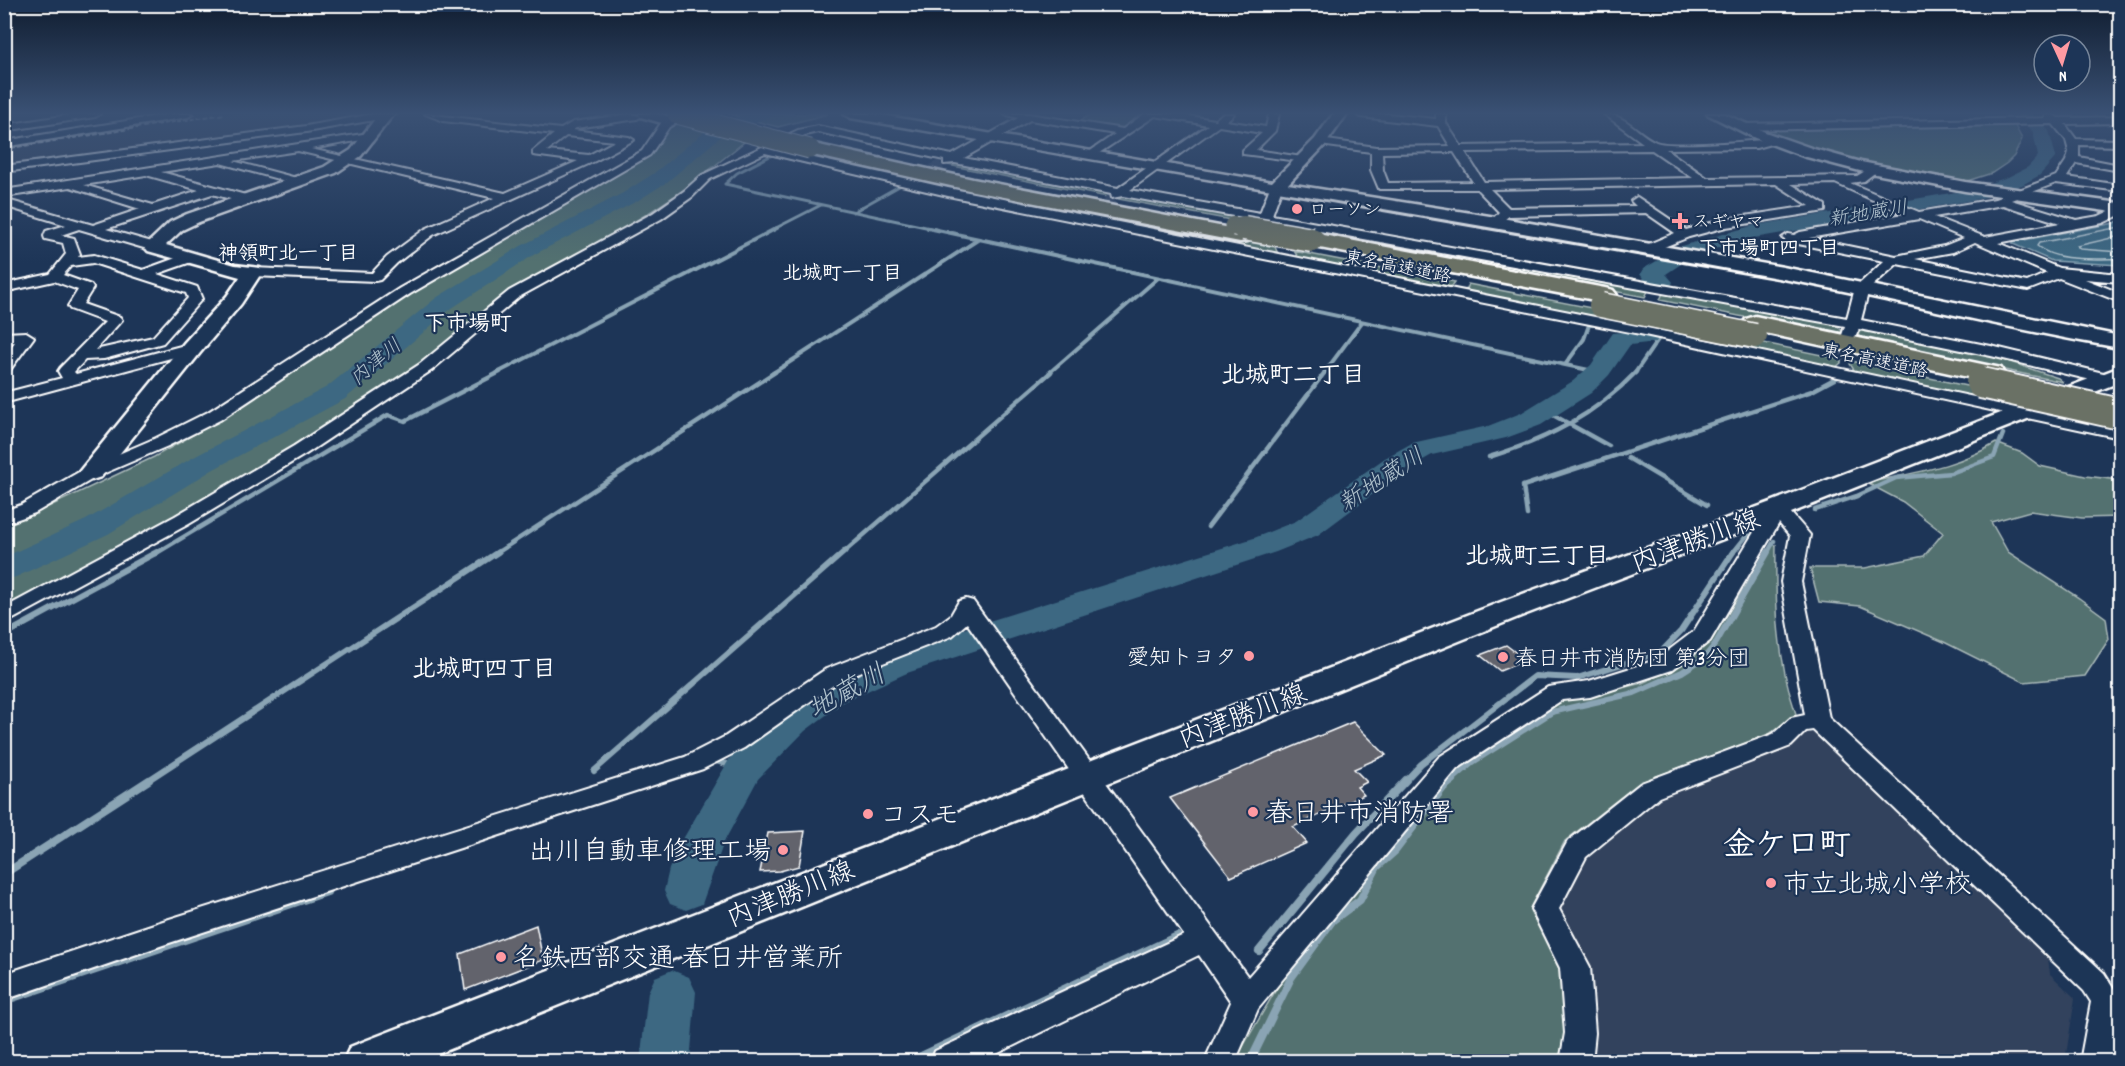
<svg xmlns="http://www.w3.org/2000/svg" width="2125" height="1066" viewBox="0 0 2125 1066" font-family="Dekko,'Klee One',sans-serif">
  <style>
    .built { fill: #32435d }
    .green { fill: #537170; stroke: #a9b8b8; stroke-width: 1.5 }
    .water { fill: #3c6882; stroke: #8aa4b4; stroke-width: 1.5 }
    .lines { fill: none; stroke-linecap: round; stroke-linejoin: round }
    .shore { stroke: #b1c3cd; stroke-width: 1.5 }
    .stream-far4 { stroke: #8aa4b4; stroke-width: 3 }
    .stream-far3 { stroke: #8aa4b4; stroke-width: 4 }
    .stream-far2 { stroke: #8aa4b4; stroke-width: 4.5 }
    .stream-far1 { stroke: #8aa4b4; stroke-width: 6 }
    .stream { stroke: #8aa4b4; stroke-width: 8 }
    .river { fill: #3c6882; fill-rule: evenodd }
    .building { fill: #62636c; stroke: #fff; stroke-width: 1.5 }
    .street-tunnel-far1 { stroke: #344968; stroke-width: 11; stroke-dasharray: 11 6; stroke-linecap: butt }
    .street-tunnel { stroke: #344968; stroke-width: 14; stroke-dasharray: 14 7; stroke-linecap: butt }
    .street-casing { stroke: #fff; stroke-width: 4 }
    .secondary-casing { stroke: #fff; stroke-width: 5 }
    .highway-casing { stroke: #fff; stroke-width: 5 }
    .street { fill: #1d3557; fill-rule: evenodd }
    .secondary { fill: #1d3557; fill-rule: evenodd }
    .highway { fill: #6b7165; fill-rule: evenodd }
    .rail { stroke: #fff; stroke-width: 2; stroke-dasharray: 5 2; stroke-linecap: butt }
    .highway-bridge-far2-casing { stroke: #fff; stroke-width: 21; stroke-linecap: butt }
    .highway-bridge-far1-casing { stroke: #fff; stroke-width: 27; stroke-linecap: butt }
    .highway-bridge-casing { stroke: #fff; stroke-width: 34; stroke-linecap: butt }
    .highway-bridge-far2 { stroke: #6b7165; stroke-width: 19 }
    .highway-bridge-far1 { stroke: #6b7165; stroke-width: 24 }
    .highway-bridge { stroke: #6b7165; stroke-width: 30 }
    .poi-dot { fill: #ff9aa2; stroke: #1d3557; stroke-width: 2 }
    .labels { text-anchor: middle; stroke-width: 4.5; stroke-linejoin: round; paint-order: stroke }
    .far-poi-label { font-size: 18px; fill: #fff; stroke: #1d3557; text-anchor: start }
    .far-street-label { font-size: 18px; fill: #fff; stroke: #1d3557 }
    .far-water-label { font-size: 20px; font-style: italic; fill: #b1c3cd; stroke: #1d3557 }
    .far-neighbourhood-label { font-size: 20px; font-weight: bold; fill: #fff; stroke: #1d3557 }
    .far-quarter-label { font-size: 22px; font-weight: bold; fill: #fff; stroke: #1d3557 }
    .poi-label { font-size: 22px; fill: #fff; stroke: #1d3557; text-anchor: end }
    .neighbourhood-label { font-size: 24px; font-weight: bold; fill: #fff; stroke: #1d3557 }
    .water-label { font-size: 24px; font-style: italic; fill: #b1c3cd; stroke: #1d3557 }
    .near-street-label { font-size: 27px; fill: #fff; stroke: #1d3557 }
    .near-poi-label { font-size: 27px; fill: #fff; stroke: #1d3557; text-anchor: start }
    .near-water-label { font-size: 28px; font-style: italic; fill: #b1c3cd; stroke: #1d3557 }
    .near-quarter-label { font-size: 32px; font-weight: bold; fill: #fff; stroke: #1d3557 }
  </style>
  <rect width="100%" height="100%" fill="#1d3557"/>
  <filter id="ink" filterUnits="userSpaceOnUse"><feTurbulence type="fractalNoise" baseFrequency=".0167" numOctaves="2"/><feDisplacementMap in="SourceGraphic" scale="12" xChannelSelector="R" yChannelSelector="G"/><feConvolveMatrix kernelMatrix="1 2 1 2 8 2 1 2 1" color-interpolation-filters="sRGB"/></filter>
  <g filter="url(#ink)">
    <path class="built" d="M 195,114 L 382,114 L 319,125 L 5,168 L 4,145 Z
      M 1807,732 L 1819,734 L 2048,958 L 2050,974 L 2075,998 L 2065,1061 L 1588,1061 L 1558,914 L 1586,852 L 1655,797 L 1789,746 Z"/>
    <path class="green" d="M 729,114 L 828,114 L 778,127 Z
      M 1091,114 L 1145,114 L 1122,129 L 1076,123 Z
      M 682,119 L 749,138 L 687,188 L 647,214 L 558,267 L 415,372 L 308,441 L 5,612 L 5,523 L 48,507 L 154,457 L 219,420 L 409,291 L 630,166 L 668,125 Z
      M 2014,124 L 2022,139 L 2014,156 L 2007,163 L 1992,173 L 1964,182 L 1843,158 L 1752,129 Z
      M 958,163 L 1107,192 L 1108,196 L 1107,197 L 948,165 Z
      M 922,178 L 1086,212 L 1077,215 L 921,184 Z
      M 1123,196 L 1253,217 L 1263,226 L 1119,199 Z
      M 1099,214 L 1275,247 L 1278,254 L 1095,219 Z
      M 1279,222 L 1468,256 L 1469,259 L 1466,264 L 1281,229 Z
      M 1294,251 L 1455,282 L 1452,286 L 1444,288 L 1300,260 Z
      M 1484,260 L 1644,288 L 1648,291 L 1645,297 L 1479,266 Z
      M 1468,284 L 1638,317 L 1636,326 L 1470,293 L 1466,289 Z
      M 1663,293 L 1831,322 L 1844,332 L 1843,337 L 1660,300 Z
      M 1653,320 L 1841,359 L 1841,363 L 1836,367 L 1821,367 L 1650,328 Z
      M 1862,330 L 1989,355 L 2058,378 L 2063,382 L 1855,339 L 1857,333 Z
      M 1851,361 L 2022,398 L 2006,402 L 1940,393 L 1865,377 L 1854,370 L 1850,364 Z
      M 1996,443 L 2022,453 L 2040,466 L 2085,476 L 2120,480 L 2120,517 L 2082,518 L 2030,511 L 1991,522 L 2008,552 L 2079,598 L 2106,618 L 2109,639 L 2085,676 L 2024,682 L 1944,642 L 1860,606 L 1819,602 L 1810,568 L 1865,568 L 1924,556 L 1943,533 L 1903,502 L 1867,483 C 1912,473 1957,467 1996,443 Z
      M 1776,545 C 1775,602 1777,659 1796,714 L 1769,734 L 1639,783 L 1565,841 L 1531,906 L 1561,962 L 1568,1050 L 1560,1061 L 1234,1062 L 1285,974 L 1463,760 L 1560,700 L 1585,697 L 1642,683 L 1686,663 L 1711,641 L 1770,546 Z"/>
    <path class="water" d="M 2120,220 L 2120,265 L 2052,261 L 2013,244 L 2013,242 L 2115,223 Z"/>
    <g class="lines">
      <path class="shore" d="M 2120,227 L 2039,243 L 2037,246 C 2058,263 2094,258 2120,259
        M 2120,236 L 2077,246 L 2080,249 L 2120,252"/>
      <path class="stream-far4" d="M 725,184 L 935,229
        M 725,184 L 737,173 L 772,155 L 898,184
        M 853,212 L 901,185
        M 774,229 L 821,205"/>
      <path class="stream-far3" d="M 928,228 L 1598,372
        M 1565,365 L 1584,339 L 1589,325 L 1597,325
        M 497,373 L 777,228
        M 773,373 L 979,239
        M 1049,373 L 1158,278
        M 1324,373 L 1362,322
        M 1635,373 L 1659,338 L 1653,336"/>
      <path class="stream-far2" d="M 1544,410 L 1609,446
        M 1489,457 C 1546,440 1595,415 1636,372
        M 1628,458 L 1707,505
        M 1815,510 L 1857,496 L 1896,478 L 1951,473 L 1994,457 L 2003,434
        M 1527,515 L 1523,486 L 1812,391 L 1838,377
        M 1208,527 L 1325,372
        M 155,554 L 388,415 L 405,421 L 500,372
        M 495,554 L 775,372
        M 842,554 L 1051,372
        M 1732,554 L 1748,534
        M 1767,554 L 1774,541"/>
      <path class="stream-far1" d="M 4,635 L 157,552
        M 713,760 L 744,769
        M 594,771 L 844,552
        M 147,781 L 498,552
        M 1405,781 L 1421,764 L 1535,676 L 1577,678 L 1661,652 L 1681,631 L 1733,552
        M 1451,781 L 1473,762 L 1552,712 L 1634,693 L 1682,672 L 1705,657 L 1716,643 L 1768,552"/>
      <path class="stream" d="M 4,874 L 149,780
        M 1259,951 L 1356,833 L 1406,780
        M 4,1001 L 327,892
        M 908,1062 L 1177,936
        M 1250,1062 L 1291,978 L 1333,920 L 1360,900 L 1377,867 L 1395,851 L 1443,788 L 1453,780"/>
      <path class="river" d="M 747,114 L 772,114 L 770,117 L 726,132 L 667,182 L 637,201 L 535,254 L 452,308 L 345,399 L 212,470 L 108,534 L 16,577 L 4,580 L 4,557 L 86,520 L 192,458 L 327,387 L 436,298 L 521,246 L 623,193 L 653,174 L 714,124 Z
        M 2016,114 L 2033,114 L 2049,131 L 2056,157 L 2040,175 L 2022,185 L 1979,199 L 1754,238 L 1696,254 L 1666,274 L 1673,282 L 1670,287 C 1657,290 1647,285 1640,274 L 1643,269 L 1682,246 L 1751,226 L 1969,190 L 2008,177 L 2028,167 L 2038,156 L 2033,132 Z
        M 1647,330 L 1656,332 L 1659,337 L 1656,342 L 1630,345 L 1609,375 L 1591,393 L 1541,425 L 1506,438 L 1432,455 L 1405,470 L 1318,535 L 1276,552 L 907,673 L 845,701 L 805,731 L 758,779 L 724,842 L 702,904 L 686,910 L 670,904 L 664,891 L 669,869 L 683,839 L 730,758 L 777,711 L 819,683 L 881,655 L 1254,538 L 1296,521 L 1385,458 L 1412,443 L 1488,426 L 1521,413 L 1573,381 L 1591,365 L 1613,333 Z
        M 672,970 L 689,977 L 696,992 L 690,1062 L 640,1062 L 648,992 L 655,977 Z"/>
    </g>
    <path class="building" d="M 1506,645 L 1526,660 L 1500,671 L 1480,655 Z
      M 1353,722 L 1386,755 L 1354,769 L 1367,782 L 1357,787 L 1364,795 L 1293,827 L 1307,843 L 1231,877 L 1170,798 Z
      M 805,831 L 799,866 L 780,871 L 760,872 L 768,833 Z
      M 536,925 L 543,960 L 465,990 L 460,954 Z"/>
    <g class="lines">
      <path class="street-tunnel-far1" d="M 917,178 L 943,164
        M 1092,212 L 1113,198"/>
      <path class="street-tunnel" d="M 1846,361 L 1850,337"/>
      <g class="street-casing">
        <path id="street" d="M 75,114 L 100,114 L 95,117 L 4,131 L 4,125 Z
          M 169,114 L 193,114 L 188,117 L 4,147 L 4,141 Z
          M 373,114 L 396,114 L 391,117 L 306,132 L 4,172 L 4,166 L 306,126 Z
          M 425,114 L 561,129 L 573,122 L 629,114 L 642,116 L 637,119 L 576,128 L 573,130 L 629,137 L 634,140 L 595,161 L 433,235 L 397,263 L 380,280 L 375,281 L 253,276 L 246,272 L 253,268 L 372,273 L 387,257 L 425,229 L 494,198 L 298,151 L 233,161 L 304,180 L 306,182 L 300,185 L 220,163 L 161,172 L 253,197 L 255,200 L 249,204 L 212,194 L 106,229 L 159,244 L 161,247 L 154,251 L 79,229 L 61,235 L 74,238 L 80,254 L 78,257 L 94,255 L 143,270 L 184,255 L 194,255 L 196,258 L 194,261 L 157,274 L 197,287 L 202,299 L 163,343 L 104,359 L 85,360 L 74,372 L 76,374 L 192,343 L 200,348 L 197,351 L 4,403 L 4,393 L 62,378 L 58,371 L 60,368 L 105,322 L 70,309 L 68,306 L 78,290 L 54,281 L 4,292 L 4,284 L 50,274 L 66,254 L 63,243 L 45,239 L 44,236 L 46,231 L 66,225 L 4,206 L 4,199 L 93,225 L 140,209 L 70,187 L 4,197 L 4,190 L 369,133 L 374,136 L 373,138 L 311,149 L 505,193 L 578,161 L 533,155 L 533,151 L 554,134 L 443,121 ZM 566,136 L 615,141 L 589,155 L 547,151 ZM 146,175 L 199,190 L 153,205 L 84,185 ZM 93,263 L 186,293 L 188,298 L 153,337 L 95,350 L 122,320 L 120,317 L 83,304 L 93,288 L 91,285 L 63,275 L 71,266 Z
          M 680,114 L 693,114 L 669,127 L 650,155 L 410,294 L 220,420 L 168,446 L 98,476 L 35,513 L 4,524 L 4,511 L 21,505 L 86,468 L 156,438 L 208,412 L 400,288 L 642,151 L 661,123 Z
          M 1004,114 L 1029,114 L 1123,129 L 1144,114 L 1178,114 L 1215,120 L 1222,114 L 1234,114 L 1226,121 L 1266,127 L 1269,114 L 1279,114 L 1275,131 L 1256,150 L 1302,157 L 1308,160 L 1306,162 L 1243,154 L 1243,150 L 1262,133 L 1219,126 L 1130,190 L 1260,213 L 1270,187 L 1276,183 L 1282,187 L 1272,215 L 1847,318 L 1855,288 L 1884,261 L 1788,242 L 1782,238 L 1788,234 L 1794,235 L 1800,232 L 1904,214 L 1835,183 L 1791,184 L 1825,205 L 1825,211 L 1726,227 L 1689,237 L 1649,253 L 1644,252 L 1642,249 L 1644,246 L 1675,233 L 1646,213 L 1509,216 L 1497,225 L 1491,221 L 1499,212 L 1477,189 L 1379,189 L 1371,170 L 1371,152 L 1320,145 L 1315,142 L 1320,139 L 1376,147 L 1450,146 L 1438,126 L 1361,117 L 1356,114 L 1389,114 L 1436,119 L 1436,114 L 1446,114 L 1446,123 L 1461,146 L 1643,143 L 1604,114 C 1626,114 1637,134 1656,142 C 1669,148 1760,141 1777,138 L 1782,141 L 1756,148 L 1666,149 L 1707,178 L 1857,176 L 1875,165 L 1881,168 L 1864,181 L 1850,183 L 1919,212 L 1995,199 L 2056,176 L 2066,161 L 2069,152 L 2066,140 L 2053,124 L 1741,130 L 1736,127 L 1741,124 L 2046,118 L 2046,115 L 2054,115 L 2058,118 L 2120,117 L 2120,123 L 2065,124 L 2076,139 L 2120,140 L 2120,146 L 2079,145 L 2079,157 L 2120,165 L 2120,171 L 2076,163 L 2067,177 L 2120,185 L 2120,191 L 2056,183 L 2011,200 L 2076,220 L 2099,216 L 2120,206 L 2120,215 L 2103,223 L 1998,243 L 2059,268 L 2120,274 L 2120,282 L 2085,279 L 2120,293 L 2120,302 L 2059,278 L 2028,290 L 1897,264 L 1869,289 L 1861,320 L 1991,346 L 2120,377 L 2120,387 L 1991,356 L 1859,329 L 1855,338 L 1850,340 L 1842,335 L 1845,326 L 1275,223 L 1277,227 L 1271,231 L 1267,230 L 1261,221 L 1123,196 L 1112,198 L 1111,194 L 955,163 L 944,164 L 944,160 L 818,132 L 805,135 L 774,149 L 948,188 L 1640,326 L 2120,428 L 2120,438 L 1640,334 L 948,196 L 765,153 L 710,179 L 692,197 L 661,219 L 519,297 L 432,370 L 306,454 L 189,524 L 4,624 L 4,608 L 175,516 L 294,446 L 420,364 L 509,291 L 653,213 L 684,191 L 702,175 L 798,130 L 818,126 L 952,155 L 1018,118 ZM 1155,116 L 1208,125 L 1118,188 L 964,158 L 1030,120 L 1115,134 L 1086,154 L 1085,156 L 1090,159 ZM 1652,150 L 1693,178 L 1484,182 L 1465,152 ZM 1454,152 L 1473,182 L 1388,183 L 1383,170 L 1382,153 ZM 1776,184 L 1810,206 L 1725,219 L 1686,230 L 1637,197 L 1631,201 L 1636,206 L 1509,208 L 1490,189 ZM 2003,205 L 2060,223 L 1985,237 L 1934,217 ZM 1919,219 L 1964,238 L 1944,246 L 1896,256 L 1809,238 ZM 1975,242 L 2047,273 L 2027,282 L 1915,259 L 1953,252 Z
          M 26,332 L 34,337 L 10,370 L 4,372 L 4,356 L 15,342 L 4,343 L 4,333 Z
          M 1777,503 L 1784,505 L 1810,535 L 1801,582 L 1829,718 L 2104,973 L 2120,998 L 2112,1062 L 2080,1062 L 2091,1002 L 2084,991 L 1813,730 L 1806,731 L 1791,746 L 1659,797 L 1586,857 L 1559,909 L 1590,967 L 1595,1033 L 1592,1062 L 1560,1062 L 1565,1033 L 1560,968 L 1531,909 L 1568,841 L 1641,783 L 1773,734 L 1791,718 L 1805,715 L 1781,582 L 1790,536 L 1779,523 L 1710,641 L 1672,670 L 1590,697 L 1562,700 L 1457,769 L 1258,1009 L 1235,1062 L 1204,1062 L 1231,1002 L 1199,955 L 980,1062 L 931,1062 L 935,1051 L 1184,935 L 967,623 L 952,636 L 842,679 L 744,748 L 703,769 L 163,945 L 4,1000 L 4,974 L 163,921 L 685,757 L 726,736 L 826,669 L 936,626 L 951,615 L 959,601 L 966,599 L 973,601 L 1248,977 L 1439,757 L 1548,687 L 1589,681 L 1656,660 L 1694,631 L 1768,509 L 1770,505 Z"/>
      </g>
      <g class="secondary-casing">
        <path id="secondary" d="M 379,114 L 393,115 L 361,156 L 336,173 L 199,222 L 182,230 L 166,245 L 235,265 L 260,268 L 262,272 L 241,304 L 200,353 L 101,477 L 92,480 L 83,477 L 79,472 L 83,467 L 184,343 L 227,296 L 240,277 L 148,251 L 145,247 L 148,243 L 170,222 L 187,214 L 324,167 L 351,150 Z
          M 639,114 C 652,114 666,112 676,121 L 669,125 L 641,117 Z
          M 844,114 L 876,114 L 1272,182 L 1315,139 L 1333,114 L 1347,114 L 1325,145 L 1288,184 L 1496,217 L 1783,267 L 2120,336 L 2120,348 C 2006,329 1892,299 1778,278 C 1469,222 1160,172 851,118 Z
          M 1707,114 L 1725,114 L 1765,132 L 1814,149 L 1861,162 L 1965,182 L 2120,203 L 2120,213 L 1965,191 L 1860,171 L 1803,156 L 1755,138 Z
          M 2120,367 L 2120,382 L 1786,515 L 1521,616 L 418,1062 L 343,1062 L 350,1047 L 365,1041 L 1501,602 L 1768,503 Z"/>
      </g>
      <g class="highway-casing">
        <path id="highway" d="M 810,143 L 973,179 L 1240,230 L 1248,231 L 1251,236 L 1248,241 L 1240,242 L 973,191 L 804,153 L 801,149 L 804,145 Z
          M 1312,233 L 1605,288 L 1613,290 L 1617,295 L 1613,300 L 1605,302 L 1304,245 L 1301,240 L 1304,235 Z
          M 1755,316 L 1991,366 L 2001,368 L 2004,374 L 2001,380 L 1991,382 L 1746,329 L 1742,324 L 1746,319 Z"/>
      </g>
      <use href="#street" class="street"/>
      <use href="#secondary" class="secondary"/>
      <use href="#highway" class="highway"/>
      <path class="rail" d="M 4,149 L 224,114"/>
      <g class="highway-bridge-far2-casing">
        <path id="highway-bridge-far2" d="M 677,114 L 810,149
          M 1234,226 L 1252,229"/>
      </g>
      <g class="highway-bridge-far1-casing">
        <path id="highway-bridge-far1" d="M 1244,228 L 1312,240
          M 1601,305 L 1755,336"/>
      </g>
      <g class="highway-bridge-casing">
        <path id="highway-bridge" d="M 1981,383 L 2120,414"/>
      </g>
      <use href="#highway-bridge-far2" class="highway-bridge-far2"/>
      <use href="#highway-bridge-far1" class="highway-bridge-far1"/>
      <use href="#highway-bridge" class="highway-bridge"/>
    </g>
  </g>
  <linearGradient id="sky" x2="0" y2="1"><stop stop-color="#101d30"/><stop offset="0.43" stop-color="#3a5174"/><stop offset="1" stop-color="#3a5174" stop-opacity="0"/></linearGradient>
  <rect width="2125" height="263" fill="url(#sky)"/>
  <g class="poi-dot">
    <circle cx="1297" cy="209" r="6"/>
    <path d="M1677 212h6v6h6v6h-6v6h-6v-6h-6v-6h6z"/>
    <circle cx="1249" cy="656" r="6"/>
    <circle cx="1503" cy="657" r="6"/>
    <circle cx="1253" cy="812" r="6"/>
    <circle cx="868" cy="814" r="6"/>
    <circle cx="783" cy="850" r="6"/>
    <circle cx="1771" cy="883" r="6"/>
    <circle cx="501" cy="957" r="6"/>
  </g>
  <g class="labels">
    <g class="far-poi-label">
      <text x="1309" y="215">ローソン</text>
      <text x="1692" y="227">スギヤマ</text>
    </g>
    <g class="far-street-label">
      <text transform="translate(1398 266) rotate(11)" y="6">東名高速道路</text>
      <text transform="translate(1875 360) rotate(12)" y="6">東名高速道路</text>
    </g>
    <g class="far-water-label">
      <text transform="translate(1868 212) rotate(-9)" y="7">新地蔵川</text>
      <text transform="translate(375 361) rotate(-40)" y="7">内津川</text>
    </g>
    <g class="far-neighbourhood-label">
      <text x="1769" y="254">下市場町四丁目</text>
      <text x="288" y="259">神領町北一丁目</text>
      <text x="842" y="279">北城町一丁目</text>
    </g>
    <g class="far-quarter-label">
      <text x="468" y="330">下市場町</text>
    </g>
    <g class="poi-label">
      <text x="1237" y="664">愛知トヨタ</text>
      <text x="1515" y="665" text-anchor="start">春日井市消防団 第3分団</text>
    </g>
    <g class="neighbourhood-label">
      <text x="1293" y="382">北城町二丁目</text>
      <text x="1537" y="563">北城町三丁目</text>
      <text x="484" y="676">北城町四丁目</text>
    </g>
    <g class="water-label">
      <text transform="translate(1381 479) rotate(-33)" y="8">新地蔵川</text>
    </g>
    <g class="near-street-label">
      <text transform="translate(1695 540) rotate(-20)" y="9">内津勝川線</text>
      <text transform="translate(1242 715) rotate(-21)" y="9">内津勝川線</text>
      <text transform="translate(790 893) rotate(-22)" y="9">内津勝川線</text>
    </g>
    <g class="near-poi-label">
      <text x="1265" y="821">春日井市消防署</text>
      <text x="880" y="823">コスモ</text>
      <text x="771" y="859" text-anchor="end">出川自動車修理工場</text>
      <text x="1783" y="892">市立北城小学校</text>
      <text x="513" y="966">名鉄西部交通 春日井営業所</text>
    </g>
    <g class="near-water-label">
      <text transform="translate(846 690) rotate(-29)" y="10">地蔵川</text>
    </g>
    <g class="near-quarter-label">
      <text x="1787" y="854">金ケ口町</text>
    </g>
  </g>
  <rect width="2125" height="1066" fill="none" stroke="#1d3557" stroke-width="24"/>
  <rect x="12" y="12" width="2101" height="1042" fill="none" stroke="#fff" stroke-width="2" filter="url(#ink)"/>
  <g transform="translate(2062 63) rotate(176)"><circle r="28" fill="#1d3557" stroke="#77869a" stroke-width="1.5"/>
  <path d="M0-4.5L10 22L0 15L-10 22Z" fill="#ff9aa2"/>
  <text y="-9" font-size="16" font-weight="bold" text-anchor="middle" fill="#ffffff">N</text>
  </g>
</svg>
